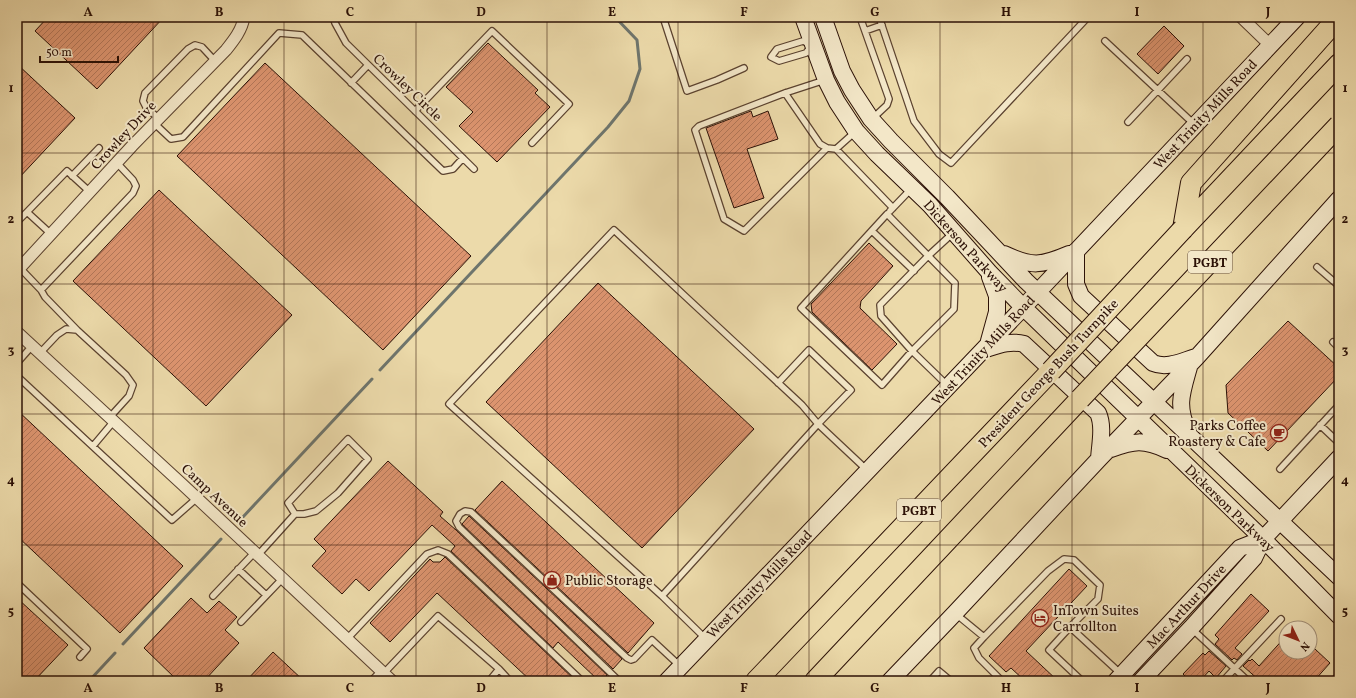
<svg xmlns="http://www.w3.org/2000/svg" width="1356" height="698" viewBox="0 0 1356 698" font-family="Vollkorn,serif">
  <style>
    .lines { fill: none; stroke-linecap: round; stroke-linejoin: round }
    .stream { stroke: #6e756d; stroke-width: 3 }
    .building { fill: url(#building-hatch); stroke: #2b1006 }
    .lane-casing { stroke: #5b422f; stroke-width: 8 }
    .street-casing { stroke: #5b422f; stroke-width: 13 }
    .secondary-casing { stroke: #2b1006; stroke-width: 18 }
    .highway-casing { stroke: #2b1006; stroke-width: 22 }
    .lane { stroke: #f3e7c8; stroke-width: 5.5 }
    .street { stroke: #f3e7c8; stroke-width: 11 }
    .secondary { stroke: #f3e7c8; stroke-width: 16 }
    .highway { stroke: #ecdaaa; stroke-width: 20 }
    .highway-bridge-casing { stroke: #2b1006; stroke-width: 22; stroke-linecap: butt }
    .highway-bridge { stroke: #ecdaaa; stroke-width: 20 }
    .grid { fill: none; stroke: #2b1006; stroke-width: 1; stroke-opacity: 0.55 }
    .labels { text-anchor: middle; stroke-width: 4; stroke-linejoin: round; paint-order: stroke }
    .shield { fill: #f3e7c8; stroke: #675040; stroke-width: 1 }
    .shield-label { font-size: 13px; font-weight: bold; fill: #2b1006 }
    .street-label { font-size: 14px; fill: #2b1006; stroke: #f3e7c8 }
    .poi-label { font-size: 14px; fill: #2b1006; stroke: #f3e7c8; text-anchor: start }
    .neatline { fill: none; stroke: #2b1006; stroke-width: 1.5 }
    .grid-label { font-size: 13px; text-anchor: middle; font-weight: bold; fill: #2b1006 }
  </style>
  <defs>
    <pattern id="building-hatch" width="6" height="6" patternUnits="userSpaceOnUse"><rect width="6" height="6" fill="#dc946f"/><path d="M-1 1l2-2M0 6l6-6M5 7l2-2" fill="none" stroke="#b37759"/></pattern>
  </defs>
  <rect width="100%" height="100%" fill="#ecdaaa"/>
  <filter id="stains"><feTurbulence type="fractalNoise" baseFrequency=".005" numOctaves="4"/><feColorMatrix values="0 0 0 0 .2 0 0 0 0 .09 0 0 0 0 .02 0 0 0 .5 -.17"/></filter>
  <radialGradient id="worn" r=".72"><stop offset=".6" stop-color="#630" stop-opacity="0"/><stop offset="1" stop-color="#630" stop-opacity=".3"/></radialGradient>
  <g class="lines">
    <path class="stream" d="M 380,370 L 608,127 L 629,101 L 640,69 L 637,40 L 615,17
      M 242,518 L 372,379
      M 123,644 L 221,539
      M 89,681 L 115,653"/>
  </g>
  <path class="building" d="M 48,17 L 164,17 L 97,89 L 35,31 Z
    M 1164,26 L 1184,46 L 1158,74 L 1137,54 Z
    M 488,43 L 538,90 L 535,93 L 550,107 L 497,162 L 459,126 L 473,112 L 446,87 Z
    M 265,63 L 471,256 L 383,350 L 177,156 Z
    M 17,64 L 75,118 L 17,180 Z
    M 751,111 L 753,117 L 768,111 L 778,139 L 747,149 L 764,198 L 734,208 L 706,128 Z
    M 159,190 L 292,315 L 206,406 L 73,281 Z
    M 869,243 L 893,266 L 861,301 L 860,308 L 897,344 L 872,370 L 812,312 L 811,304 Z
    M 598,283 L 754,429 L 642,548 L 486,402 Z
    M 1288,321 L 1339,368 L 1339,376 L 1268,451 L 1228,413 L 1226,385 Z
    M 17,410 L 183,566 L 120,633 L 17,536 Z
    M 388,461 L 443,512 L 440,516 L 456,530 L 607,675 L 601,681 L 599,681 L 558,642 L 553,648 L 451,551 L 455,546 L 432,525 L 369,591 L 356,579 L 342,594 L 312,566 L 326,551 L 314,539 Z
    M 502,481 L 654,623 L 628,653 L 475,510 Z
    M 469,516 L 622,659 L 613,669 L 462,524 Z
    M 445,557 L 446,558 L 576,681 L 531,681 L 437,593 L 390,642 L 370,623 L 430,559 L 433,562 L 440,562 Z
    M 1069,569 L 1087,586 L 1026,651 L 1058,681 L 1025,681 L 1011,668 L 1006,672 L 989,656 Z
    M 1251,594 L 1269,611 L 1235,648 L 1242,654 L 1237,660 L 1234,658 L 1232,660 L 1215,644 L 1219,639 L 1215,635 Z
    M 17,598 L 68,645 L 34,681 L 17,681 Z
    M 191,598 L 207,613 L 219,601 L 237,617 L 225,630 L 239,643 L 204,681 L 178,681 L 144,648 Z
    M 1286,636 L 1286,652 L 1312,652 L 1315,649 L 1330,663 L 1314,681 L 1260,681 L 1243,666 L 1249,660 L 1250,661 L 1252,659 L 1259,666 Z
    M 1209,651 L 1226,666 L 1216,678 L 1209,671 L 1200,681 L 1190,681 L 1183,674 L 1203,653 L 1205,655 Z
    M 273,652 L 304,681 L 246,681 Z"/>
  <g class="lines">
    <g class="lane-casing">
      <path id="lane" d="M 333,17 L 335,23 L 346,43 L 474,169
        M 663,17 L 687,91 L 717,80 L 744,68
        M 860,17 L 889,99 L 887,105 L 873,118
        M 879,17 L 914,121 L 939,154 L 951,163 L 1088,17
        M 865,31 L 882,25
        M 803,41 L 812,45 L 806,53 L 779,61 L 771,57 L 777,49 Z
        M 1105,41 L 1195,125
        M 825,80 L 785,93 L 699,126 L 695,130 L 724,219 L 744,231 L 827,148
        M 351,83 L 368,65
        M 785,93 L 820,144 L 827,148 L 836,149 L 855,132
        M 415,111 L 492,31 L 569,104 L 532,143
        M 159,119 L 146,107 L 143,101 L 145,93 L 188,49 L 195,45 L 202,47 L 215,61
        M 1128,122 L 1187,59
        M 155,124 L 171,139 L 183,137 L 279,33 L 302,35 L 443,171 L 453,169 L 463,158
        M 836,149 L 893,208
        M 72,176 L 99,148
        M 890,211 L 912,188
        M 17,222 L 27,212
        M 872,231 L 914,271
        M 51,234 L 27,212 L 67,171 L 90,192
        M 1317,267 L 1339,286
        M 20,268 L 41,290 L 45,297 L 77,330
        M 41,290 L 133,193 L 136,186 L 133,180 L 117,163
        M 1333,342 L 1339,348
        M 40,353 L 57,335 L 66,329 L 77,330 L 126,375 L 133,385 L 129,396 L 110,417
        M 17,363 L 32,346
        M 17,376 L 172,520 L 197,498
        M 948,386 L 912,351 L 954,309 L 955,283 L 887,214 L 801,308 L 882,385 L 912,351 L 881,316 L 880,305 L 928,256 L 953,233
        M 1320,425 L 1339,443
        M 93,446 L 114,421
        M 1280,469 L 1339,405
        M 1339,520 L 1338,521 L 1339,522
        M 258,555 L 295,514 L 304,514 L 316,511 L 338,493 L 368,459 L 348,439 L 288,503 L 295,514
        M 238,569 L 266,595
        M 17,583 L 87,649 L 80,657
        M 213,596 L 255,552
        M 662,596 L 449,404 L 614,230 L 802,405 L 818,424 L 851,390 L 809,350 L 778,383
        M 956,614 L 984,637 L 1048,571 L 1064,559 L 1074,560 L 1100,585 L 1098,599 L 1070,627 L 1120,673
        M 241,622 L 283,578
        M 1070,627 L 1049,650 L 1080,679 L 1078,681
        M 1191,628 L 1248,681
        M 984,637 L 974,648 L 979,658 L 1002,681
        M 347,639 L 427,554 L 438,550 L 448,554 L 582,681
        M 706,639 L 662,596 L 818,424 L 867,470
        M 499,669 L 510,681
        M 384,673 L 438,616 L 499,669 L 489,681
        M 371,681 L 381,671
        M 619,681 L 459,527 L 456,521 L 460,514 L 465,511 L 471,512 L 627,658 L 631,660 L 634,659 L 652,640 L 680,666
        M 930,681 L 939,671 L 951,681
        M 1223,681 L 1281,619
        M 1333,681 L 1339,675"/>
    </g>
    <g class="street-casing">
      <path id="street" d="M 1241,17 L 1270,45
        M 17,271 L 132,146 L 226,50 C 234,40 242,30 244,17
        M 17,332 L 183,485 L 392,681"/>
    </g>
    <g class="secondary-casing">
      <path id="secondary" d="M 803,17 L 826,80 L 837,102 L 856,131 L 877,154 L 930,205 L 989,272 L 1023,307 L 1263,539 L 1339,616
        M 823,17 L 842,71 L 852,90 L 871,119 L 891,141 L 947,197 L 1026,281 L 1339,577
        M 1076,251 L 1076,284 L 1081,296 L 1153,363 C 1167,369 1182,361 1196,357
        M 1004,254 C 1032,267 1041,266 1069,254
        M 989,341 L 997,312 L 997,296 L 990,277
        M 983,350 C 996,346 1009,340 1024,344 L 1098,413 C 1104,426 1100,444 1099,459
        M 1188,431 C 1176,406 1182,392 1189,367
        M 1111,449 C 1134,441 1143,439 1167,450
        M 667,681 L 983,350 L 1297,17
        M 890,681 L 955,613 L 1099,459 L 1197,357 L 1339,199
        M 1116,681 L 1240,548 L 1263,539
        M 1141,681 L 1191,628 L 1254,558 L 1263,539 L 1339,458"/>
    </g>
    <g class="highway-casing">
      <path id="highway" d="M 1183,229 L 1191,183 L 1339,17
        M 1183,229 L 1339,64
        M 756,681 L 1051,371
        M 815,681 L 1080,399"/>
    </g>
    <use href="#lane" class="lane"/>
    <use href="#street" class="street"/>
    <use href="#secondary" class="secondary"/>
    <use href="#highway" class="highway"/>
    <g class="highway-bridge-casing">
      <path id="highway-bridge" d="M 1051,371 L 1183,229
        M 1080,399 L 1339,125"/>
    </g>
    <use href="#highway-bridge" class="highway-bridge"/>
  </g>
  <path class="grid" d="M 153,17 L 153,681M 284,17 L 284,681M 416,17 L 416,681M 547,17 L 547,681M 678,17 L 678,681M 809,17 L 809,681M 940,17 L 940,681M 1072,17 L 1072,681M 1203,17 L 1203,681M 17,153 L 1339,153M 17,284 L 1339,284M 17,414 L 1339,414M 17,545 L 1339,545"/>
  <defs>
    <g id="cafe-ring" transform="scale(0.9)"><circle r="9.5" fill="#f3e7c8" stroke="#8f2418" stroke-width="1.5"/><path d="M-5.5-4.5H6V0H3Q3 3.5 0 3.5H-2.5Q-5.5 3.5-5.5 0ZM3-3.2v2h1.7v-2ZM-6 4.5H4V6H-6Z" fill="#8f2418"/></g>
    <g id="shop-ring" transform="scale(0.9)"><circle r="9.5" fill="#f3e7c8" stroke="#8f2418" stroke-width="1.5"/><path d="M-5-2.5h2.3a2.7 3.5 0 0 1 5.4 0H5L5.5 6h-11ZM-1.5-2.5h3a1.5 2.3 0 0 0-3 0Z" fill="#8f2418"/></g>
    <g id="hotel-ring" transform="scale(0.9)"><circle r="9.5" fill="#f3e7c8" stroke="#8f2418" stroke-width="1.5"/><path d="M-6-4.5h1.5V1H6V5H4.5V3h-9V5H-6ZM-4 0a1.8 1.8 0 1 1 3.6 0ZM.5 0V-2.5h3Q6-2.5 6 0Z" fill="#8f2418"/></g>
  </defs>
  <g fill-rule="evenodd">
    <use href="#cafe-ring" x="1279" y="433"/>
    <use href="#shop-ring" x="552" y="580"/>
    <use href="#hotel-ring" x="1040" y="618"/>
  </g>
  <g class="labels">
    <g class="shield">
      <rect x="1188" y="251" width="44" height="22" rx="3"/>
      <rect x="897" y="499" width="44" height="22" rx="3"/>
    </g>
    <g class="shield-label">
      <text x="1210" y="267">PGBT</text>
      <text x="919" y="515">PGBT</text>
    </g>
    <g class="street-label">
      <text transform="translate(408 87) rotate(44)" y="5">Crowley Circle</text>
      <text transform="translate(1205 114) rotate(-47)" y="5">West Trinity Mills Road</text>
      <text transform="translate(123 135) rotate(-47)" y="5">Crowley Drive</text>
      <text transform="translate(966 246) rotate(48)" y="5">Dickerson Parkway</text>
      <text transform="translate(983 350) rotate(-47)" y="5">West Trinity Mills Road</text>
      <text transform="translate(1048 373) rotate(-47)" y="5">President George Bush Turnpike</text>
      <text transform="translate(215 495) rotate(43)" y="5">Camp Avenue</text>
      <text transform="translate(1230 508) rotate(44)" y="5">Dickerson Parkway</text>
      <text transform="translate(759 584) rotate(-46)" y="5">West Trinity Mills Road</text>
      <text transform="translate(1186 606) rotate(-47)" y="5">Mac Arthur Drive</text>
    </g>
    <g class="poi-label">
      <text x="1266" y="430" text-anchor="end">Parks Coffee<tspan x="1266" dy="16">Roastery &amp; Cafe</tspan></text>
      <text x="565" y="585">Public Storage</text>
      <text x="1053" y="615">InTown Suites<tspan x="1053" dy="16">Carrollton</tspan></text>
    </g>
  </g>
  <rect width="1356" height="698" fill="none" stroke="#ecdaaa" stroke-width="44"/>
  <g transform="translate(1298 640) rotate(133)"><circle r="19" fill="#f3e7c8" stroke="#a3917a"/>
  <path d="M0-3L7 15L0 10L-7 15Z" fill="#8f2418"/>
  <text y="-6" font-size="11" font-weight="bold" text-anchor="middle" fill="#2b1006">N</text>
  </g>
  <path d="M40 56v6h78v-6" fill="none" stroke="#2b1006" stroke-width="2"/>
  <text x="46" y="56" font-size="12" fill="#2b1006" stroke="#f3e7c8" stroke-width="3" paint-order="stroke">50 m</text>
  <rect x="22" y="22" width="1312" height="654" class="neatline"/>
  <g class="grid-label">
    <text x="88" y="16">A</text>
    <text x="219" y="16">B</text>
    <text x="350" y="16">C</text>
    <text x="481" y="16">D</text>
    <text x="612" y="16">E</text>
    <text x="744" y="16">F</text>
    <text x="875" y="16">G</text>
    <text x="1006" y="16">H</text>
    <text x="1137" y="16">I</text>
    <text x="1268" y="16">J</text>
    <text x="11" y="92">1</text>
    <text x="1345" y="92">1</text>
    <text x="11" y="223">2</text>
    <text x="1345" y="223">2</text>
    <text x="11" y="354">3</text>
    <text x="1345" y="354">3</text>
    <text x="11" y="484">4</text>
    <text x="1345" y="484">4</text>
    <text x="11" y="615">5</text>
    <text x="1345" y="615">5</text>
    <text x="88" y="692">A</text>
    <text x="219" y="692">B</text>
    <text x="350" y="692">C</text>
    <text x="481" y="692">D</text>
    <text x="612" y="692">E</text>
    <text x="744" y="692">F</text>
    <text x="875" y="692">G</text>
    <text x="1006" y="692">H</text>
    <text x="1137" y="692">I</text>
    <text x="1268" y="692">J</text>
  </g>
  <rect width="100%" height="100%" filter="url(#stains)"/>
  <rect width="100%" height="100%" fill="url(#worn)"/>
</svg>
